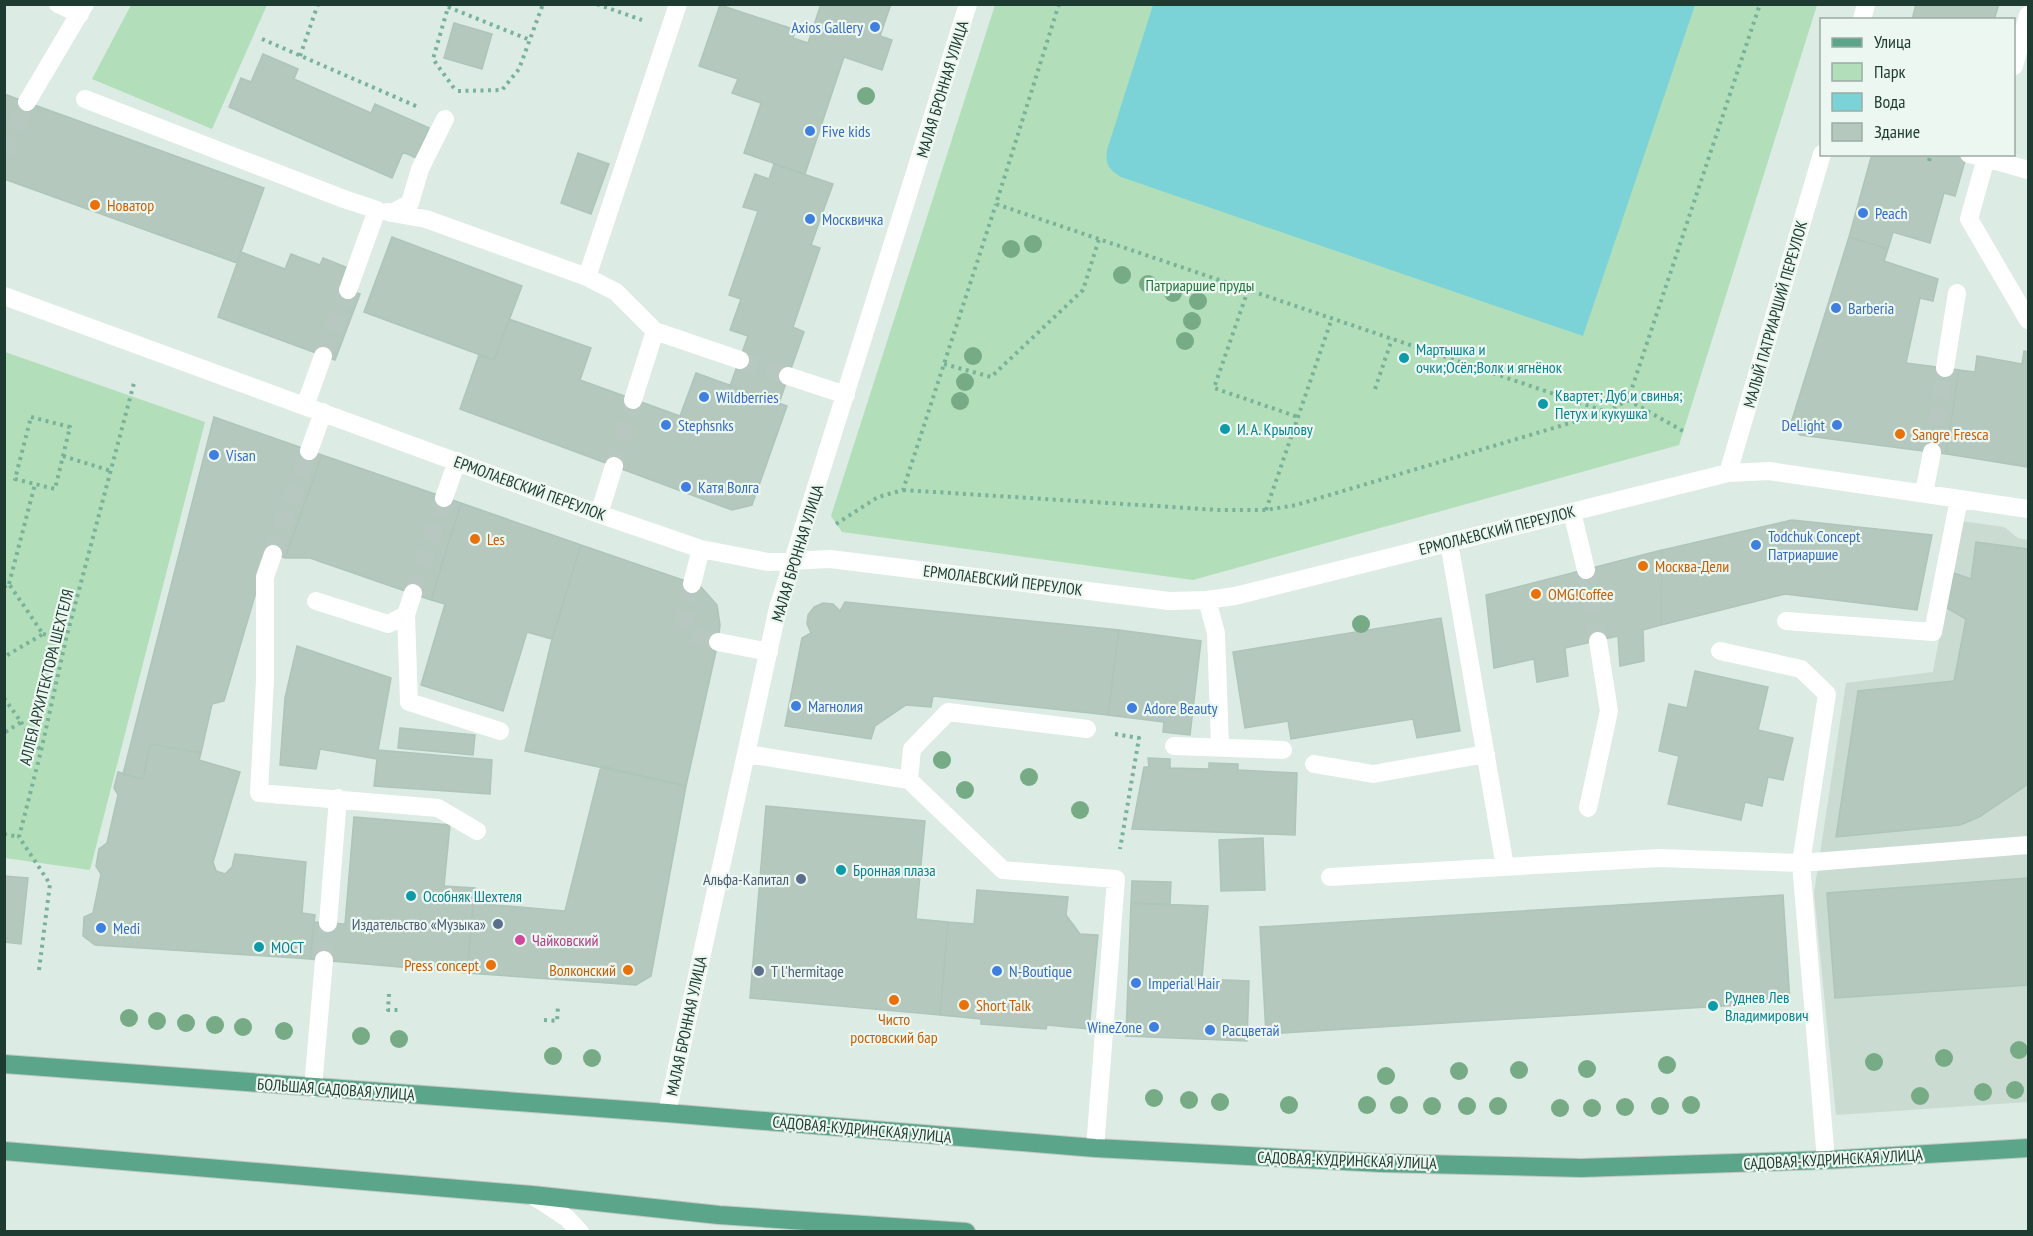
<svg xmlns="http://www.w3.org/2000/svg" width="2033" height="1236" viewBox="0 0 2033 1236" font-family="'PT Sans Narrow',sans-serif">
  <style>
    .built { fill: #cadbd1 }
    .green { fill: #b2dfb9 }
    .water { fill: #7cd3d7 }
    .building { fill: #b4c8be; stroke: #aec5b9; stroke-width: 1.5 }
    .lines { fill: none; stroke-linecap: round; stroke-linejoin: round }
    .minor-tunnel { stroke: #b6c8bf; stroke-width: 18; stroke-dasharray: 18 9; stroke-linecap: butt }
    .major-casing { stroke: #c0c8c5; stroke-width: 20 }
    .path { stroke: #79b29a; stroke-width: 4; stroke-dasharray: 3 4.5; stroke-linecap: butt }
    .minor { stroke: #fff; stroke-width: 18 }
    .major { stroke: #5ba68a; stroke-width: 18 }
    .tree { fill: #76ab86 }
    .shop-dot { fill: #3f7fe0; stroke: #edf7f1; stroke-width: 2 }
    .food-dot { fill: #e8710a; stroke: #edf7f1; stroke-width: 2 }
    .culture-dot { fill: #0f9aa8; stroke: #edf7f1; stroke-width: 2 }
    .service-dot { fill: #5c6f8a; stroke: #edf7f1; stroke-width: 2 }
    .hotel-dot { fill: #d1479c; stroke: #edf7f1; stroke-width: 2 }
    .labels { text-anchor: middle; stroke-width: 4.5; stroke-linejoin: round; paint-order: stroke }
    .shop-label { font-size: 16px; fill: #366cbe; stroke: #edf7f1; text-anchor: start }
    .street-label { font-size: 16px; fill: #1d3b30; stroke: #edf7f1 }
    .food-label { font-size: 16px; fill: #c56008; stroke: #edf7f1; text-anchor: start }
    .park-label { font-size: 16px; fill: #22763a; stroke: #edf7f1 }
    .culture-label { font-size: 16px; fill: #0d838f; stroke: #edf7f1; text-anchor: start }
    .service-label { font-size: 16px; fill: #4e5e75; stroke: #edf7f1; text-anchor: end }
    .hotel-label { font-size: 16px; fill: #b23c85; stroke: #edf7f1; text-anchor: start }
  </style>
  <rect width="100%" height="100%" fill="#dcebe3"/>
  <path class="built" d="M 1961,521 L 2004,527 L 2018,538 L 2028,540 L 2028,1102 L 1836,1115 L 1814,893 L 1846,683 L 1933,672 Z"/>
  <path class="green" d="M 131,5 L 267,5 L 212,129 L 92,79 Z
    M 995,5 L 1817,5 L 1679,445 L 1193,580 L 842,532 L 831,516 Z
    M 5,352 L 205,422 L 90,870 L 5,858 Z"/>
  <path class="water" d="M 1153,5 L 1695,5 L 1583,336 L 1121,177 C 1109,170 1105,165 1107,150 Z"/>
  <path class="building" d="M 821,4 L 891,4 L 880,36 L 892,40 L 882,70 L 844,57 L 805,174 L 744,153 L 761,103 L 732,93 L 738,79 L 699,66 L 720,5 L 796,30 L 793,38 L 808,43 Z
    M 1916,4 L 1999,4 L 1994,20 L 1912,20 Z
    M 454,23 L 492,34 L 482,69 L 444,58 Z
    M 263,54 L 298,69 L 294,79 L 303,83 L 371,113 L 375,104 L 429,128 L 416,158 L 403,152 L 392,178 L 229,107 L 241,78 L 251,82 Z
    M 4,94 L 264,188 L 237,263 L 4,179 Z
    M 578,153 L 609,164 L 591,214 L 561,203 Z
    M 1872,154 L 1967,154 L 1955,196 L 1944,193 L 1930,243 L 1893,232 L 1888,249 L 1849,237 Z
    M 774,164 L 833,184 L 811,245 L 820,248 L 793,327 L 804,332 L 779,403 L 730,386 L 748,336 L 730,330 L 741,299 L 729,295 L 758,211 L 743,207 L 755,174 L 769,179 Z
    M 392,237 L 522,286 L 494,360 L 364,312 Z
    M 1849,237 L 1888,249 L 1884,261 L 1938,279 L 1933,301 L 1920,298 L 1906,363 L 1959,370 L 1946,454 L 1800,435 L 1791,423 Z
    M 241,252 L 285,269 L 291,254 L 320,265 L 323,258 L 348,268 L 341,287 L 360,294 L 335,360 L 218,317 Z
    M 509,319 L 591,348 L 580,380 L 680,416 L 696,373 L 787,406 L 752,505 L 732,510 L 460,409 L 479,355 L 494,360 Z
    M 2024,351 L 2028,352 L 2028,467 L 1946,454 L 1959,370 L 1975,372 L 1977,356 L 2022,364 Z
    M 214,417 L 322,455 L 285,558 L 268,551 L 224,701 L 212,704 L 201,753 L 150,744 L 143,779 L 123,774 Z
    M 322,455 L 461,503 L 431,600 L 310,558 L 285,558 Z
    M 461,503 L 581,545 L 552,639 L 527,632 L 503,711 L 421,685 L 445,604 L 431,600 Z
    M 1792,520 L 1932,535 L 1917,610 L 1785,594 L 1661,625 L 1662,550 Z
    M 1976,542 L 2028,549 L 2028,784 L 1979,817 L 1960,825 L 1836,837 L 1858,691 L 1954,681 L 1966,619 L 1947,608 L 1954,573 L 1971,579 Z
    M 581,545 L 700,586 L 717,605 L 720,625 L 718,642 L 686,786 L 525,751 L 552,639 Z
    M 1662,550 L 1661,625 L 1643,630 L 1644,661 L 1620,666 L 1618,636 L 1565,648 L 1568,676 L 1537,682 L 1534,659 L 1494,668 L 1486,595 Z
    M 845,602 L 1119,630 L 1108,715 L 933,696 L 931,707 L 906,705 L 875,726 L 871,739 L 785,726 L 802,638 L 811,633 L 807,624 L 808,615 L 814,607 L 823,603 L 833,604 L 840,611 Z
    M 1441,618 L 1460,731 L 1417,738 L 1413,719 L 1291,739 L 1288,721 L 1245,728 L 1233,652 Z
    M 1119,630 L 1201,641 L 1190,735 L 1163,732 L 1164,722 L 1108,715 Z
    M 297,646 L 391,678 L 378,750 L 492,760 L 490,794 L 374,786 L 377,759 L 320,749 L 316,769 L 280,765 L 285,698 Z
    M 1695,671 L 1768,687 L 1758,730 L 1793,738 L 1783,780 L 1768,777 L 1762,806 L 1745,802 L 1741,820 L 1668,804 L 1679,756 L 1659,751 L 1669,704 L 1687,708 Z
    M 400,728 L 475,735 L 473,755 L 398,748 Z
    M 150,744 L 201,753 L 199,760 L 240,772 L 213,862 L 216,871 L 225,874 L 232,867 L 235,854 L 306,862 L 302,913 L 315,915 L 310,959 L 95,945 L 83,936 L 84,917 L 93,913 L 101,874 L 96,866 L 99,849 L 107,843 L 118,795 L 114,788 L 118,772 L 143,779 Z
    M 1148,758 L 1170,759 L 1170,768 L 1209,769 L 1209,763 L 1238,764 L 1238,770 L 1297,773 L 1295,835 L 1132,829 L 1144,767 L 1149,767 Z
    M 601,766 L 686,786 L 651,976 L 636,985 L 467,973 L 473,903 L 565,911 Z
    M 766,806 L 925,821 L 916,919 L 948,922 L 940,1015 L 750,998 Z
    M 354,817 L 450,825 L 444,886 L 475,888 L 467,973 L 310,959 L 314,922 L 345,924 Z
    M 1263,838 L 1265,890 L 1221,891 L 1219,840 Z
    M 4,876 L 28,878 L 21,944 L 4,942 Z
    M 2028,878 L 2028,985 L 1835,998 L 1827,893 Z
    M 1132,881 L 1171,882 L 1170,905 L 1131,903 Z
    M 977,890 L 1068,897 L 1066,915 L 1080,934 L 1098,935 L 1089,1029 L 1047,1025 L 1046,1029 L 981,1024 L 981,1019 L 940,1015 L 948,922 L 974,924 Z
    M 1783,895 L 1790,1002 L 1266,1034 L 1260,927 Z
    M 1131,903 L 1208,906 L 1202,979 L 1249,981 L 1247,1041 L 1126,1036 Z"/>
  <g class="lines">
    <path class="minor-tunnel" d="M 4,153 L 27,102
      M 323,356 L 348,290
      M 740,360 L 788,376
      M 1932,452 L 1945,368
      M 614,466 L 633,400
      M 273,554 L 309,451
      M 1586,570 L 1598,641
      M 692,584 C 680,616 680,636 718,642
      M 413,593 L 444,498
      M 324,960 L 328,923"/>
    <g class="major-casing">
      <path id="major" d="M 4,1064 L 667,1113 L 1095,1148 L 1382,1163 L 1581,1168 L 1826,1160 L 2028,1148
        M 4,1151 L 532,1195 L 719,1215 L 966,1232"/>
    </g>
    <path class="path" d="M 449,4 L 433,59 L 456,91
      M 597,4 L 642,20
      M 1059,4 L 996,204 L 1607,412 L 1628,400 L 1760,4
      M 448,7 L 530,40
      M 262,39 L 418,107
      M 300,56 L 318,4
      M 458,91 L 502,90 L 519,69 L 543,4
      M 1929,161 L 1931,154
      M 1248,290 L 1214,388 L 1298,417
      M 944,364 L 991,377 L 1083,290 L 1099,239
      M 1375,389 L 1392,339
      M 1628,400 L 1683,431
      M 31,417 L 70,427 L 55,489 L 15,479 Z
      M 63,456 L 111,471
      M 903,490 L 1219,510 L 1266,510 L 1296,505 L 1607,412
      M 1266,510 L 1332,318
      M 836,524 L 878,497 L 903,490 L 996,204
      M 9,584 L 35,484
      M 4,587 L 9,584 L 43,634 L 4,657
      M 43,634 L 65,639
      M 4,698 L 21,722 L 4,733
      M 21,722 L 41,751
      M 1115,734 L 1139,738 L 1120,849
      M 4,834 L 19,837
      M 39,970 L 50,884 L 19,837 L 41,751 L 66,639 L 134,383
      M 389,994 L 388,1010 L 398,1010
      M 544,1020 L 557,1021 L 558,1006"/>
    <path class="minor" d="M 58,4 L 80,14
      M 1862,20 L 1866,4
      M 2014,66 L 2028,15
      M 85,99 L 344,199 L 377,210 L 348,290
      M 27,102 L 85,4
      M 1969,154 L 1986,158 L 1969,219 L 2028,320
      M 1987,154 L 1986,158 L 2028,170
      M 388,212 L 392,213 L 410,203 L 420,169 L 445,119
      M 392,213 L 426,219 L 587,277 L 616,292 L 655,331 L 633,400
      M 587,277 L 678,4
      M 4,296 L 599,514 L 701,549 L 768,562 L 830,559 L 1169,601 L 1207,600 L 1235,596 L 1728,473 L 1769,471 L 2028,509
      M 655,331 L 740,360
      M 1945,368 L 1957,293
      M 788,376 L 846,395
      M 305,406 L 323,356
      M 309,451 L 323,412
      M 1728,473 L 1822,154
      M 1924,493 L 1932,452
      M 444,498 L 457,461
      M 1572,512 L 1586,570
      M 599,514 L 614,466
      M 1449,542 L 1505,867
      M 273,554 L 265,577 L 265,680 L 259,793 L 438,808 L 477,831
      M 692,584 L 701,549
      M 413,593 L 406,615 L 409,702 L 500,731
      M 1207,600 L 1216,633 L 1220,747
      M 316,601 L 388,624 L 406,615
      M 1786,621 L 1933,632 L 1959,499
      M 718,642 L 769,652
      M 1174,746 L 1283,750
      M 747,754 L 909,780 L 1003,870 L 1116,879 L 1095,1148
      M 1314,764 L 1373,774 L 1486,754
      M 909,780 L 912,749 L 948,712 L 1087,729
      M 1588,808 L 1609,711 L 1598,641
      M 1330,877 L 1659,858 L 1801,863 L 1827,694 L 1801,669 L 1720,651
      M 328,923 L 338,798
      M 313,1088 L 324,960
      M 667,1113 L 778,608 L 968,4
      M 1826,1160 L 1801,863 L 2028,845
      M 532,1195 L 567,1218 L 580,1232"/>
    <use href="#major" class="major"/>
  </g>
  <g class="tree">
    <circle cx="866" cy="96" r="9"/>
    <circle cx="1033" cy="244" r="9"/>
    <circle cx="1011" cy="249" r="9"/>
    <circle cx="1122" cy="275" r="9"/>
    <circle cx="1148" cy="284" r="9"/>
    <circle cx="1173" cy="293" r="9"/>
    <circle cx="1198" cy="301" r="9"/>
    <circle cx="1192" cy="321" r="9"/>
    <circle cx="1185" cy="341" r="9"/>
    <circle cx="973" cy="356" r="9"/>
    <circle cx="965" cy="382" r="9"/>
    <circle cx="960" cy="401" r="9"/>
    <circle cx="1361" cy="624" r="9"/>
    <circle cx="942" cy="760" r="9"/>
    <circle cx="1029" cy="777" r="9"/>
    <circle cx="965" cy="790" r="9"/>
    <circle cx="1080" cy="810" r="9"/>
    <circle cx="129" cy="1018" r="9"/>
    <circle cx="157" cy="1021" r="9"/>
    <circle cx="186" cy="1023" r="9"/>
    <circle cx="215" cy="1025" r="9"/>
    <circle cx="243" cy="1027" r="9"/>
    <circle cx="284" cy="1031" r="9"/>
    <circle cx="361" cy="1036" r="9"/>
    <circle cx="399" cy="1039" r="9"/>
    <circle cx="2019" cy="1050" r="9"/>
    <circle cx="553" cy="1056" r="9"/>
    <circle cx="592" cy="1058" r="9"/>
    <circle cx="1944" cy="1058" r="9"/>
    <circle cx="1874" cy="1062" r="9"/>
    <circle cx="1667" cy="1065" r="9"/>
    <circle cx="1587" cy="1069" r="9"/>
    <circle cx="1519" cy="1070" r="9"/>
    <circle cx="1459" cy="1071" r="9"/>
    <circle cx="1386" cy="1076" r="9"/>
    <circle cx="2015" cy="1090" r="9"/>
    <circle cx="1983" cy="1092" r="9"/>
    <circle cx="1920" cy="1096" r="9"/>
    <circle cx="1154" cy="1098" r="9"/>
    <circle cx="1189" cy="1100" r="9"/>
    <circle cx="1220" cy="1102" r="9"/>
    <circle cx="1289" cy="1105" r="9"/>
    <circle cx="1367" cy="1105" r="9"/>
    <circle cx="1399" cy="1105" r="9"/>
    <circle cx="1691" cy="1105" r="9"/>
    <circle cx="1432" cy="1106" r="9"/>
    <circle cx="1467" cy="1106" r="9"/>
    <circle cx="1498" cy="1106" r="9"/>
    <circle cx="1660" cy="1106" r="9"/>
    <circle cx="1625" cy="1107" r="9"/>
    <circle cx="1560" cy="1108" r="9"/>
    <circle cx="1592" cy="1108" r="9"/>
  </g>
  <g class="shop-dot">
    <circle cx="875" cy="27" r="6"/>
    <circle cx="810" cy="131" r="6"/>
    <circle cx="1863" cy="213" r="6"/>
    <circle cx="810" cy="219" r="6"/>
    <circle cx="1836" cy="308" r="6"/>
    <circle cx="704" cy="397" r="6"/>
    <circle cx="666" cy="425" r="6"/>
    <circle cx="1837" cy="425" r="6"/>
    <circle cx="214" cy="455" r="6"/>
    <circle cx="686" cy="487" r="6"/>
    <circle cx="1756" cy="545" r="6"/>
    <circle cx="796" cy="706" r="6"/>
    <circle cx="1132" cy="708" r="6"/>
    <circle cx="101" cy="928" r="6"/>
    <circle cx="997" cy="971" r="6"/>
    <circle cx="1136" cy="983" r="6"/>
    <circle cx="1154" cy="1027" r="6"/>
    <circle cx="1210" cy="1030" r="6"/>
  </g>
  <g class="food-dot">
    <circle cx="95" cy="205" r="6"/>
    <circle cx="1900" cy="434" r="6"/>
    <circle cx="475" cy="539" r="6"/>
    <circle cx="1643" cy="566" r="6"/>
    <circle cx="1536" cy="594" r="6"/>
    <circle cx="491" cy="965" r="6"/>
    <circle cx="628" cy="970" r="6"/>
    <circle cx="894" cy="1000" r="6"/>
    <circle cx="964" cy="1005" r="6"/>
  </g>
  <g class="culture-dot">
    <circle cx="1404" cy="358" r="6"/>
    <circle cx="1543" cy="404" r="6"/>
    <circle cx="1225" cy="429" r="6"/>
    <circle cx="841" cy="870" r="6"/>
    <circle cx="411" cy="896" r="6"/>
    <circle cx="259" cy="947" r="6"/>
    <circle cx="1713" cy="1006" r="6"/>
  </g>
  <g class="service-dot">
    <circle cx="801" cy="879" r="6"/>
    <circle cx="498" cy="924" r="6"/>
    <circle cx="759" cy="971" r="6"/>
  </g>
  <circle class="hotel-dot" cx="520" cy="940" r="6"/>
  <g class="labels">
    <g class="shop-label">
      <text x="863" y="33" text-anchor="end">Axios Gallery</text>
      <text x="822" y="137">Five kids</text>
      <text x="1875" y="219">Peach</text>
      <text x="822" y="225">Москвичка</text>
      <text x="1848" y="314">Barberia</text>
      <text x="716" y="403">Wildberries</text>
      <text x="678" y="431">Stephsnks</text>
      <text x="1825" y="431" text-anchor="end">DeLight</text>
      <text x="226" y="461">Visan</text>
      <text x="698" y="493">Катя Волга</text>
      <text x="1768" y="542">Todchuk Concept<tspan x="1768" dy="18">Патриаршие</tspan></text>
      <text x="808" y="712">Магнолия</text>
      <text x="1144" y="714">Adore Beauty</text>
      <text x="113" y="934">Medi</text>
      <text x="1009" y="977">N-Boutique</text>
      <text x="1148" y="989">Imperial Hair</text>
      <text x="1142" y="1033" text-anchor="end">WineZone</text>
      <text x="1222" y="1036">Расцветай</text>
    </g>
    <g class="street-label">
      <text transform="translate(942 89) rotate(-73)" y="6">МАЛАЯ БРОННАЯ УЛИЦА</text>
      <text transform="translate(1775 314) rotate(-74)" y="6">МАЛЫЙ ПАТРИАРШИЙ ПЕРЕУЛОК</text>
      <text transform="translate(530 488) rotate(20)" y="6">ЕРМОЛАЕВСКИЙ ПЕРЕУЛОК</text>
      <text transform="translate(1497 530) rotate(-14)" y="6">ЕРМОЛАЕВСКИЙ ПЕРЕУЛОК</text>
      <text transform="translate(797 553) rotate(-73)" y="6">МАЛАЯ БРОННАЯ УЛИЦА</text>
      <text transform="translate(1003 580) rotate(7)" y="6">ЕРМОЛАЕВСКИЙ ПЕРЕУЛОК</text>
      <text transform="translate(46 677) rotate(-76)" y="6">АЛЛЕЯ АРХИТЕКТОРА ШЕХТЕЛЯ</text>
      <text transform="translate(686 1026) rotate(-78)" y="6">МАЛАЯ БРОННАЯ УЛИЦА</text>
      <text transform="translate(336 1089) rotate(4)" y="6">БОЛЬШАЯ САДОВАЯ УЛИЦА</text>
      <text transform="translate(862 1129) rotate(5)" y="6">САДОВАЯ-КУДРИНСКАЯ УЛИЦА</text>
      <text transform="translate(1833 1159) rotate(-3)" y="6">САДОВАЯ-КУДРИНСКАЯ УЛИЦА</text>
      <text transform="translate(1347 1160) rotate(2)" y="6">САДОВАЯ-КУДРИНСКАЯ УЛИЦА</text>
    </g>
    <g class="food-label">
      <text x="107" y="211">Новатор</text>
      <text x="1912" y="440">Sangre Fresca</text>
      <text x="487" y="545">Les</text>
      <text x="1655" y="572">Москва-Дели</text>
      <text x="1548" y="600">OMG!Coffee</text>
      <text x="479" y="971" text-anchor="end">Press concept</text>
      <text x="616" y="976" text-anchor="end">Волконский</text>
      <text x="976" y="1011">Short Talk</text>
      <text x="894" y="1025" text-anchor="middle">Чисто<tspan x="894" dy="18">ростовский бар</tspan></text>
    </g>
    <g class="park-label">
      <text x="1200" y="291">Патриаршие пруды</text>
    </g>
    <g class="culture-label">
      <text x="1416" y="355">Мартышка и<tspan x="1416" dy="18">очки;Осёл;Волк и ягнёнок</tspan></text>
      <text x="1555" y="401">Квартет; Дуб и свинья;<tspan x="1555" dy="18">Петух и кукушка</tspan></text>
      <text x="1237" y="435">И. А. Крылову</text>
      <text x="853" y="876">Бронная плаза</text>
      <text x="423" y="902">Особняк Шехтеля</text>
      <text x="271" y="953">МОСТ</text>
      <text x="1725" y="1003">Руднев Лев<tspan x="1725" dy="18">Владимирович</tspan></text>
    </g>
    <g class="service-label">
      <text x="789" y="885">Альфа-Капитал</text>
      <text x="486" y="930">Издательство «Музыка»</text>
      <text x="771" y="977" text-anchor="start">Т l'hermitage</text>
    </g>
    <g class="hotel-label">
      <text x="532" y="946">Чайковский</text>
    </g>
  </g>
  <rect width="2033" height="1236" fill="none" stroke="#1d3b30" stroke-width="12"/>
  <rect x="1820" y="18" width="195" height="138" fill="#edf7f1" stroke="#9aaca4" stroke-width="1.5"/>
  <rect x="1832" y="38" width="30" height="9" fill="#5ba68a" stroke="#9aaca4" stroke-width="1.5"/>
  <text x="1874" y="48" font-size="18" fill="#1d3b30">Улица</text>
  <rect x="1832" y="63" width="30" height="18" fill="#b2dfb9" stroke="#9aaca4" stroke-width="1.5"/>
  <text x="1874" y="78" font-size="18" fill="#1d3b30">Парк</text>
  <rect x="1832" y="93" width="30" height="18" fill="#7cd3d7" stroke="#9aaca4" stroke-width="1.5"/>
  <text x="1874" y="108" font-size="18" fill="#1d3b30">Вода</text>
  <rect x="1832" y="123" width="30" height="18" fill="#b4c8be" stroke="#9aaca4" stroke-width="1.5"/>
  <text x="1874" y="138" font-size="18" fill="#1d3b30">Здание</text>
</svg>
